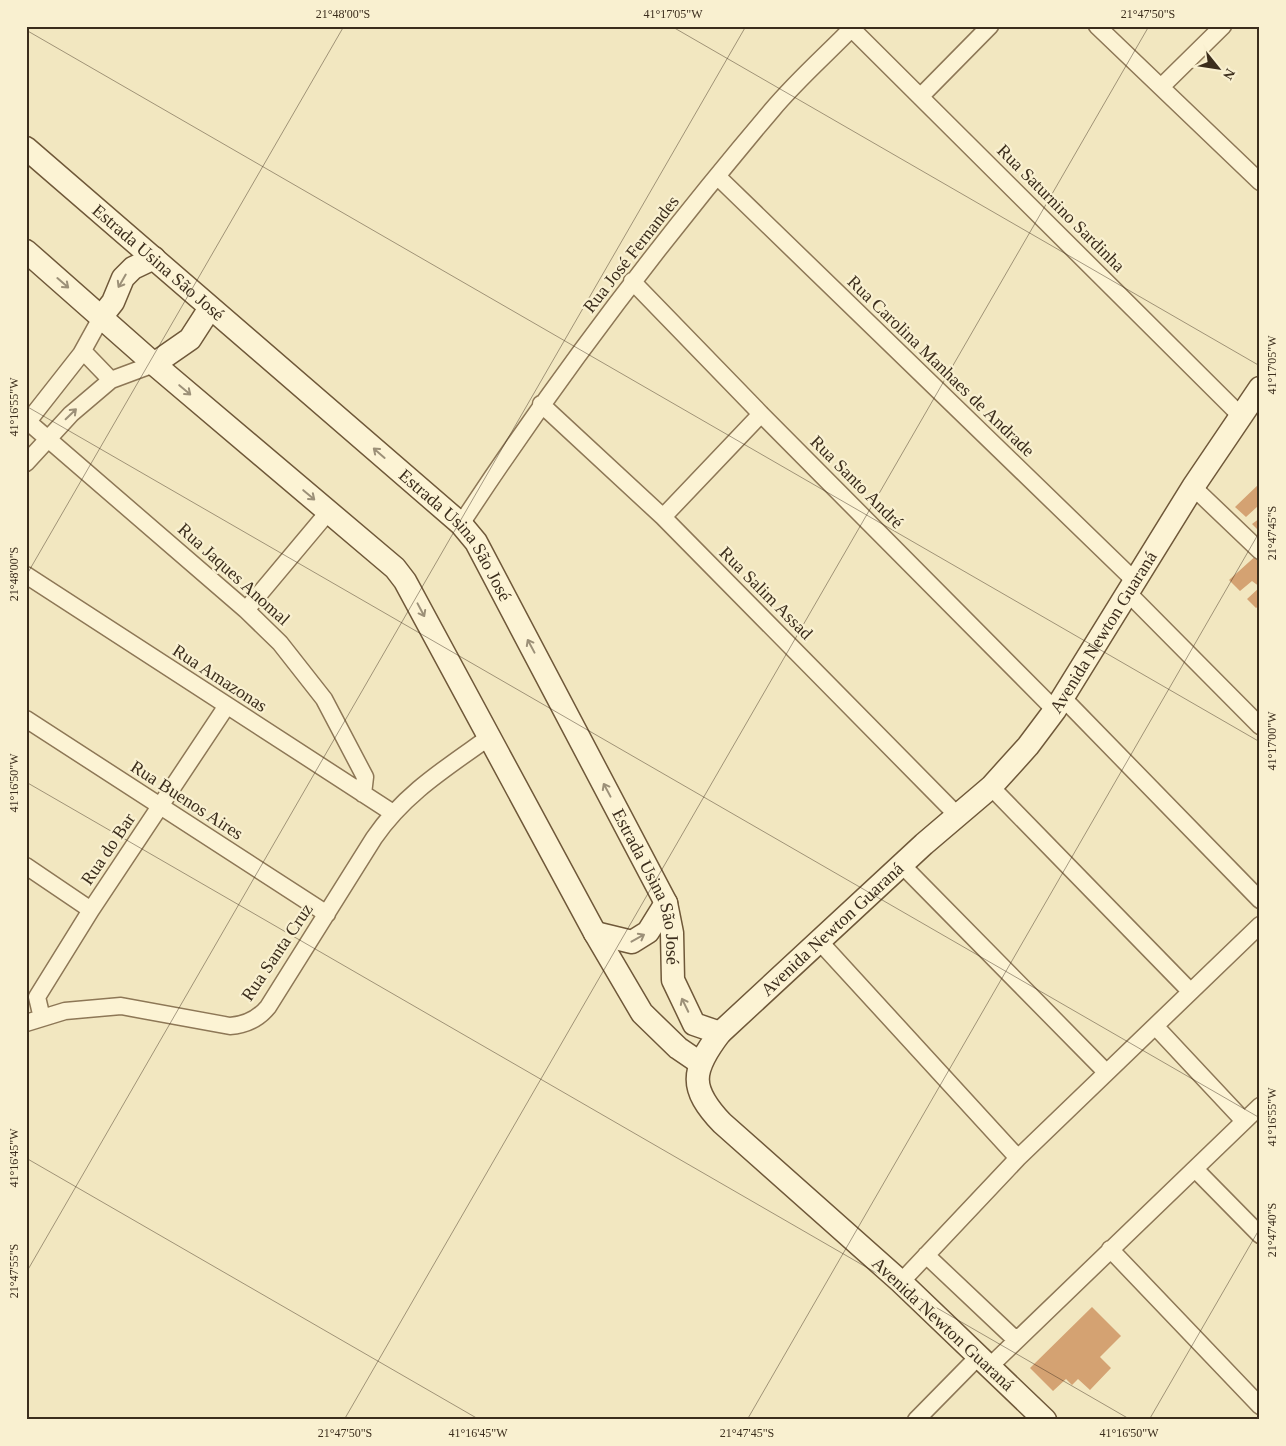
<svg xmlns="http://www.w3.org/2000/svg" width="1286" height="1446" viewBox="0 0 1286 1446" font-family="Georgia,serif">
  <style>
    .building { fill: #d4a272 }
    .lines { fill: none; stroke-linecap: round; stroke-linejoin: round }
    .minor-casing { stroke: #8d7756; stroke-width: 19 }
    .secondary-casing { stroke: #6f5839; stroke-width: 25 }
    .minor { stroke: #fcf3d4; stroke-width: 16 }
    .secondary { stroke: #fcf3d4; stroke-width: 22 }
    .oneway { stroke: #9c9078 }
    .ticks { fill: none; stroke: #3b2d1c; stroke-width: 1; stroke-opacity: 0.45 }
    .labels { text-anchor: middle; stroke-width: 4.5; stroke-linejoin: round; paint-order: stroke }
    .street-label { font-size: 18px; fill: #3b2d1c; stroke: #f9f0d0 }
    .neatline { fill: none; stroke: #3b2d1c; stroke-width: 2 }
    .ticks-label { font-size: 12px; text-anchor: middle; fill: #3b2d1c }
  </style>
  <rect width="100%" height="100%" fill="#f2e7c0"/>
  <path class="building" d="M 1260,483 L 1260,508 L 1258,506 L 1246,517 L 1235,507 Z
    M 1260,518 L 1260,532 L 1252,524 Z
    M 1259,553 L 1260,554 L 1260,605 L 1256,608 L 1247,599 L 1260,587 L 1252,581 L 1240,591 L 1229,580 Z
    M 1092,1307 L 1121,1336 L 1100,1357 L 1111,1368 L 1090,1390 L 1078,1379 L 1072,1385 L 1066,1379 L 1053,1391 L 1030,1368 Z"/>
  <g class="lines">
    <g class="minor-casing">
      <path id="minor" d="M 1097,26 L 1260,182
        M 852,29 L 1241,416
        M 1161,87 L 1223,26
        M 921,96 L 990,26
        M 718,177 L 1136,582
        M 632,281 L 761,414 L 1055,710
        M 83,351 L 111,380
        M 541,404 L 663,517 L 957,815
        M 26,420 L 246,610 L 280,643 L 324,699 L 365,777 L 363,794
        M 26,424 L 81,354 L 102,316
        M 26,463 L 71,414 L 111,380 L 154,364
        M 1193,487 L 1260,551
        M 663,517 L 761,414
        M 461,524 C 556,379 660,242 772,110 C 797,80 827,54 854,26
        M 26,575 L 393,813
        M 1129,594 L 1260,726
        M 246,610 L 329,511
        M 1062,697 L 1260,900
        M 26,719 L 327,914
        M 991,787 L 1190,991
        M 902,865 L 1106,1072
        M 26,866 L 91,910
        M 820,942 L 1018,1158
        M 42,1018 L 37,997 L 91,910 L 226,707
        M 26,1023 L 65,1011 L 121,1006 L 230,1026 C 246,1025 258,1019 268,1007 L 374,838 C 404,794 446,768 488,738
        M 1156,1027 L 1244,1121
        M 1195,1169 L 1260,1235
        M 1110,1249 L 1260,1406
        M 926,1255 L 1016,1340
        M 901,1282 L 1018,1158 L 1260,925
        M 988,1368 L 1260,1106
        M 916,1420 L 977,1358"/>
    </g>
    <g class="secondary-casing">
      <g id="secondary">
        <path id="s1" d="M 26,148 L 461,524 L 476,542 L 666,903 L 672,933 L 673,980 L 694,1024 L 720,1033"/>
        <path d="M 26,251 L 154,364 L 395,568 L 405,581 L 595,933 L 642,1013 L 678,1048 L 700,1063"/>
        <path d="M 102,316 L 113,302 L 123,278 L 133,268 L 154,258"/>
        <path d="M 154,364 L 190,339 L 210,308"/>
        <path d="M 595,933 L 632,942 L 648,932 L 666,903"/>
        <path id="s2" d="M 1045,1420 L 901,1282 L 722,1123 C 689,1088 691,1071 720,1033 L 924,844 L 991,787 L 1028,746 L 1055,710 L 1193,487 L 1260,388"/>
      </g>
    </g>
    <use href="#minor" class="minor"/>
    <use href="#secondary" class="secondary"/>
  </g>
  <defs><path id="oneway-shaft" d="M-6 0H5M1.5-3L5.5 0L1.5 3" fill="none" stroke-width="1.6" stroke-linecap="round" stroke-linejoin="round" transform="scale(1.25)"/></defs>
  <g class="oneway">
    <use href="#oneway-shaft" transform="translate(122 281) rotate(120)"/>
    <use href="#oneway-shaft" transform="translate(63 283) rotate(41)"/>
    <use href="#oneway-shaft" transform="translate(185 390) rotate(40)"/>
    <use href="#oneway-shaft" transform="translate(71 414) rotate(-44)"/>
    <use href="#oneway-shaft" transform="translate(379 453) rotate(-139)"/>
    <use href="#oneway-shaft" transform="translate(309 495) rotate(40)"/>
    <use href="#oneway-shaft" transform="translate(421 610) rotate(62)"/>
    <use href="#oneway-shaft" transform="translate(531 646) rotate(-118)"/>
    <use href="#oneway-shaft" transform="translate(607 790) rotate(-118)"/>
    <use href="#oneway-shaft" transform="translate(638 938) rotate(-29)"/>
    <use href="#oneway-shaft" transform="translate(685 1005) rotate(-116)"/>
  </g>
  <path class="ticks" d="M 671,26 L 1260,366M 26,30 L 1260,742M 26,406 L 1260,1118M 26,576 L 344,26M 26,782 L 1131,1420M 26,1158 L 480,1420M 26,1273 L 746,26M 344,1420 L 1149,26M 747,1420 L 1260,531M 1149,1420 L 1260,1228"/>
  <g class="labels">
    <g class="street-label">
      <text transform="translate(1061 208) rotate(45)" y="6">Rua Saturnino Sardinha</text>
      <text transform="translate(631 254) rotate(-52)" y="6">Rua José Fernandes</text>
      <text dy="6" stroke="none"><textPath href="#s1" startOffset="175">Estrada Usina São José</textPath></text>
      <text transform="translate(941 366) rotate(44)" y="6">Rua Carolina Manhaes de Andrade</text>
      <text transform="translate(857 482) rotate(45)" y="6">Rua Santo André</text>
      <text dy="6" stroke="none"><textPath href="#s1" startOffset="580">Estrada Usina São José</textPath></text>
      <text transform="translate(234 574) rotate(42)" y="6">Rua Jaques Anomal</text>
      <text transform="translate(766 593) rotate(45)" y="6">Rua Salim Assad</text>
      <text dy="6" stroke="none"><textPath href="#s2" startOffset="1100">Avenida Newton Guaraná</textPath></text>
      <text transform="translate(220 678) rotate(33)" y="6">Rua Amazonas</text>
      <text transform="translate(187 800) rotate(33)" y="6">Rua Buenos Aires</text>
      <text transform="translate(108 849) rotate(-56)" y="6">Rua do Bar</text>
      <text dy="6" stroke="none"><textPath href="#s1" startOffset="985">Estrada Usina São José</textPath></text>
      <text dy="6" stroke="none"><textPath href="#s2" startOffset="695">Avenida Newton Guaraná</textPath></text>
      <text transform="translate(277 952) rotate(-56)" y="6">Rua Santa Cruz</text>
      <text transform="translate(943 1324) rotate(43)" y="6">Avenida Newton Guaraná</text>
    </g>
  </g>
  <rect width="1286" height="1446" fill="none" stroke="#f9f0d0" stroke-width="55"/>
  <g transform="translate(1218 68) rotate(120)" stroke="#f9f0d0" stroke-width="4" paint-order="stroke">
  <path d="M0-4L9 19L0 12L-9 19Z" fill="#3b2d1c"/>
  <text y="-8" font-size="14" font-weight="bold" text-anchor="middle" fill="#3b2d1c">N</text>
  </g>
  <rect x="28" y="28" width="1230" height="1390" class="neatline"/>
  <g class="ticks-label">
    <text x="343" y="18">21°48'00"S</text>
    <text x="673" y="18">41°17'05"W</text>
    <text x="1148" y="18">21°47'50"S</text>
    <text transform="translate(1272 365) rotate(-90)" y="4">41°17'05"W</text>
    <text transform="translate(14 407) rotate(-90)" y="4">41°16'55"W</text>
    <text transform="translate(1272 533) rotate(-90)" y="4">21°47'45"S</text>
    <text transform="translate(14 574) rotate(-90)" y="4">21°48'00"S</text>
    <text transform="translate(1272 741) rotate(-90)" y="4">41°17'00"W</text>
    <text transform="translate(14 783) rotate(-90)" y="4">41°16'50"W</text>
    <text transform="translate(1272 1117) rotate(-90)" y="4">41°16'55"W</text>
    <text transform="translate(14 1158) rotate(-90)" y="4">41°16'45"W</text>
    <text transform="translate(1272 1230) rotate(-90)" y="4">21°47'40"S</text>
    <text transform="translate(14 1271) rotate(-90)" y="4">21°47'55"S</text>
    <text x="345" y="1437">21°47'50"S</text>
    <text x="478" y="1437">41°16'45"W</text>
    <text x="747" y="1437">21°47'45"S</text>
    <text x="1129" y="1437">41°16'50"W</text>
  </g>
</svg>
